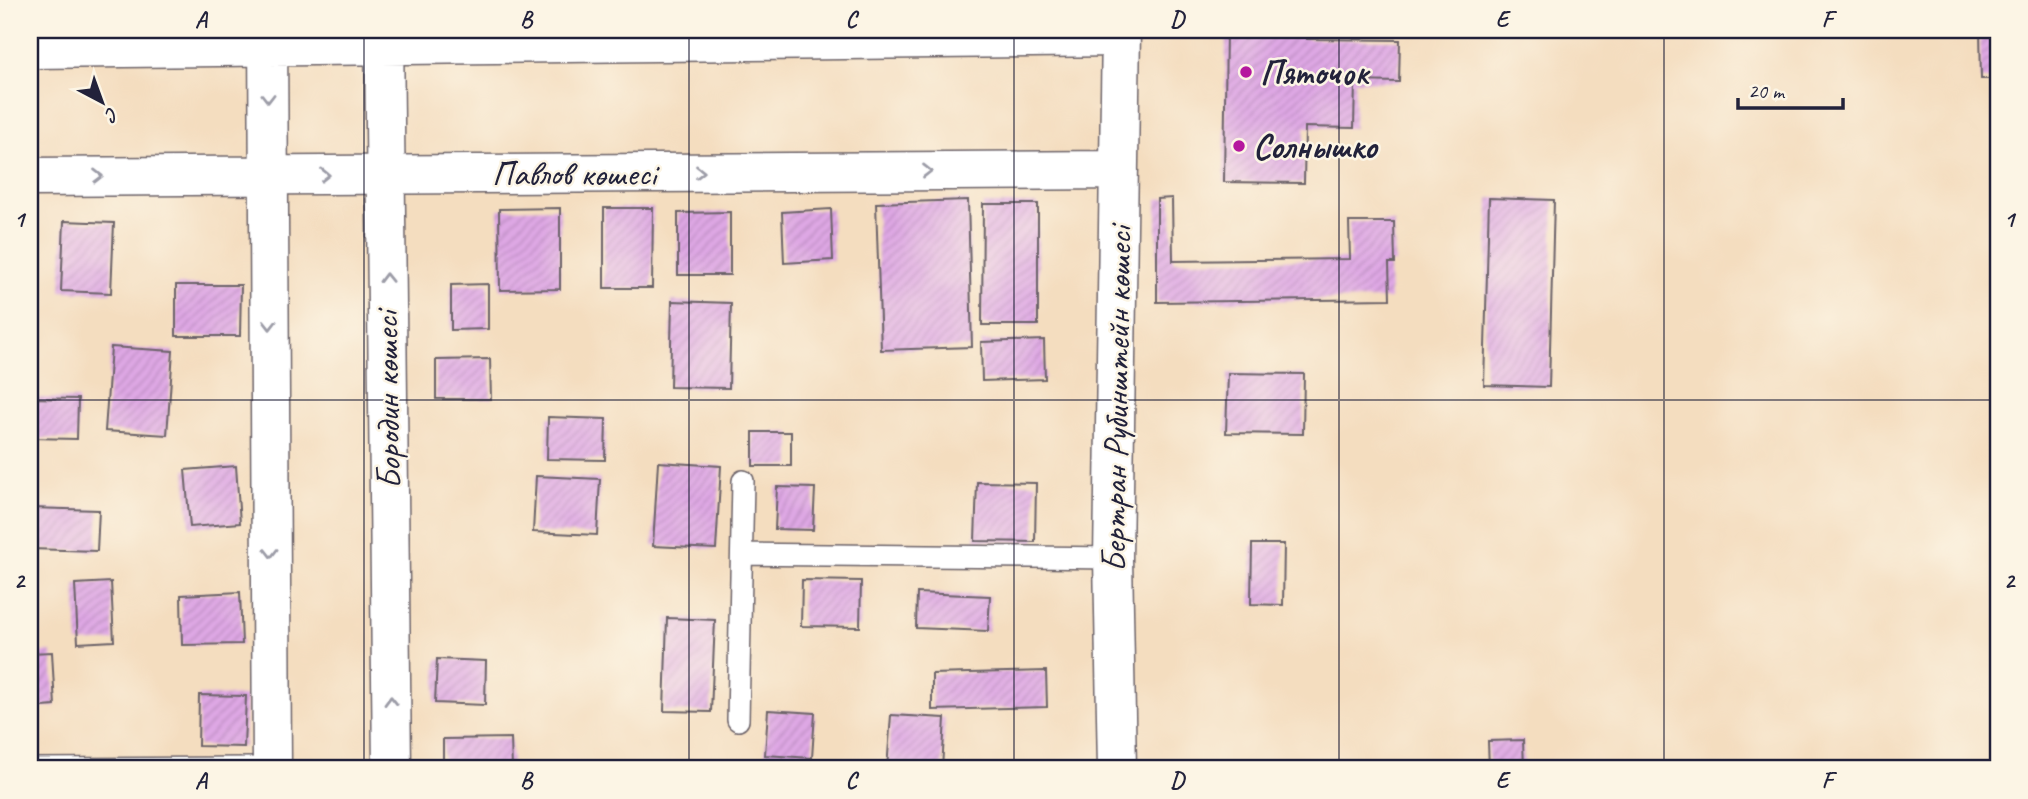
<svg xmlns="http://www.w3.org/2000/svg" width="2028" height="799" viewBox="0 0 2028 799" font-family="Caveat,sans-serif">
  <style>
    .building { fill: url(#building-hatch) }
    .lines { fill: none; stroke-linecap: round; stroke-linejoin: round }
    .lane-casing { stroke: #6c6369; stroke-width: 24 }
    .street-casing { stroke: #6c6369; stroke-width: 41 }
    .lane { stroke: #fff; stroke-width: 21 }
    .street { stroke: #fff; stroke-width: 38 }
    .oneway { stroke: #9c9ca7 }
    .grid { fill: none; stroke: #22223b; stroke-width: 2; stroke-opacity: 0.55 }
    .poi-dot { fill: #b5179e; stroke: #fcf5e5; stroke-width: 2.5 }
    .labels { text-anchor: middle; stroke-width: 5; stroke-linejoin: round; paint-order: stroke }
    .poi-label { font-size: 35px; font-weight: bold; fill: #22223b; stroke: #fcf5e5; text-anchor: start }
    .street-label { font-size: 35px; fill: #22223b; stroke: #fcf5e5 }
    .neatline { fill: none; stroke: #22223b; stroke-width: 2.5 }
    .grid-label { font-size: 23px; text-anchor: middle; font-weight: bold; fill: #22223b }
  </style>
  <defs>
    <pattern id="building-hatch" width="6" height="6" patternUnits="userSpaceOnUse" patternTransform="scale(1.75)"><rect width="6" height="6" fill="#dea7e4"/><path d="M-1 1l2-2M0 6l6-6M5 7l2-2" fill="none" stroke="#be8fc4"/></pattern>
  </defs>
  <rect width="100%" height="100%" fill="#fcf5e5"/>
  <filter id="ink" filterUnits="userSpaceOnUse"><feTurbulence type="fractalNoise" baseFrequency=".0143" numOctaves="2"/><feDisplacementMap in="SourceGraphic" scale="14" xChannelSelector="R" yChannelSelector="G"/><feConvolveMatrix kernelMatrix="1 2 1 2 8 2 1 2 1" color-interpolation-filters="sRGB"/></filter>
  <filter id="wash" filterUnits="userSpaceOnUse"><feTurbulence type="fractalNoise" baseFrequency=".00686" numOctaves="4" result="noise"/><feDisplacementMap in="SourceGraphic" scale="28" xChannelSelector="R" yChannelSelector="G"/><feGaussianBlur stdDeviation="1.57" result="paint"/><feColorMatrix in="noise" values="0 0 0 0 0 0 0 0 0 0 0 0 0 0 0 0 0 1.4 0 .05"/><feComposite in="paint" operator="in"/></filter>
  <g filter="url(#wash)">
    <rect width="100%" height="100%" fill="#f4ddbf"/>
    <g id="blocks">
      <path class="building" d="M 1226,30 L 1307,30 L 1307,39 L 1400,40 L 1399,82 L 1355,81 L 1354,128 L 1305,127 L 1304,183 L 1224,182 Z
        M 1980,30 L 1998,30 L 1998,79 L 1981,79 Z
        M 1172,198 L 1173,261 L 1350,259 L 1349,222 L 1394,222 L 1395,263 L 1389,263 L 1390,299 L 1157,302 L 1157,199 Z
        M 1489,198 L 1554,200 L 1549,387 L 1484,385 Z
        M 968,200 L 972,347 L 881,350 L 876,203 Z
        M 983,204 L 1038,204 L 1038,325 L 982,325 Z
        M 560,208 L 560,289 L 500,290 L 499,209 Z
        M 604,208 L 653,208 L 652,288 L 604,288 Z
        M 831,209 L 833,260 L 784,263 L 782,212 Z
        M 730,212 L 730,275 L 678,275 L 678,213 Z
        M 64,221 L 114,223 L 111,293 L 61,291 Z
        M 488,284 L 488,329 L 451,330 L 451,285 Z
        M 176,285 L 241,285 L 240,336 L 176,336 Z
        M 672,301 L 731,303 L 729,388 L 670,387 Z
        M 1044,340 L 1045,379 L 982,381 L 981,342 Z
        M 111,347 L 173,351 L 167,435 L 105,431 Z
        M 490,359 L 491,399 L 436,399 L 436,360 Z
        M 1228,373 L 1304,374 L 1303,434 L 1226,433 Z
        M 30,398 L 78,399 L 77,439 L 30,438 Z
        M 548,417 L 606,419 L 605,460 L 547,459 Z
        M 753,432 L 791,432 L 791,466 L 753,466 Z
        M 658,462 L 721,466 L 716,549 L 653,546 Z
        M 236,466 L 240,523 L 190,527 L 185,470 Z
        M 536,476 L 600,479 L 597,535 L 533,532 Z
        M 977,482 L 1036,483 L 1035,542 L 975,541 Z
        M 777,487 L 815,488 L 813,530 L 775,529 Z
        M 30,508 L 99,510 L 97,551 L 30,549 Z
        M 1252,544 L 1284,544 L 1283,605 L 1251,604 Z
        M 802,580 L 861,581 L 860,627 L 801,626 Z
        M 111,582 L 114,641 L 78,643 L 75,584 Z
        M 240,592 L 242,644 L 182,645 L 181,595 Z
        M 917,593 L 990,596 L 988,631 L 916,628 Z
        M 667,618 L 715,620 L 711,712 L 664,711 Z
        M 52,652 L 55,706 L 30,708 L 30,653 Z
        M 437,659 L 486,661 L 485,705 L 435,703 Z
        M 1046,671 L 1047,707 L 932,710 L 932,674 Z
        M 199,695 L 246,696 L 244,747 L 198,746 Z
        M 768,710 L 815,713 L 812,758 L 765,755 Z
        M 891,715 L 945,718 L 942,769 L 887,769 Z
        M 511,738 L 512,769 L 443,769 L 443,739 Z
        M 1523,740 L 1524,769 L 1489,769 L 1488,741 Z"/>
    </g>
  </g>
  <g filter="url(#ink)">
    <use href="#blocks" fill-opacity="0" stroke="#6c6369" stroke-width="2"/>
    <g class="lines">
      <g class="lane-casing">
        <path id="lane" d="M 742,554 L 1113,558
          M 738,720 L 743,481
          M 30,769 L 272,768"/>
      </g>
      <g class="street-casing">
        <path id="street" d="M 268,30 L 272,769
          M 384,30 L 392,769
          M 30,49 L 1121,37
          M 30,177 L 1119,170
          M 1117,769 L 1113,558 L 1121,30"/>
      </g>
      <use href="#lane" class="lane"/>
      <use href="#street" class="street"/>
    </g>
    <defs><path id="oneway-chevron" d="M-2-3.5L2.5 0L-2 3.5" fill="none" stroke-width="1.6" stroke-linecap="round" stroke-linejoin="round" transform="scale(1.75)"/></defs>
    <g class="oneway">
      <use href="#oneway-chevron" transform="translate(268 98) rotate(90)"/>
      <use href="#oneway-chevron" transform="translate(927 171)"/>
      <use href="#oneway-chevron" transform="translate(700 172)"/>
      <use href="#oneway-chevron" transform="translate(325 175)"/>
      <use href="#oneway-chevron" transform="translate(98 176)"/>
      <use href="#oneway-chevron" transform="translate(386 278) rotate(-91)"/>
      <use href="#oneway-chevron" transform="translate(270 325) rotate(90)"/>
      <use href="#oneway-chevron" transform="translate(271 553) rotate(90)"/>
      <use href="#oneway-chevron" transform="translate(391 701) rotate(-91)"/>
    </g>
  </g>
  <path class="grid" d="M 364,30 L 364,769M 689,30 L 689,769M 1014,30 L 1014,769M 1339,30 L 1339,769M 1664,30 L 1664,769M 30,400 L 1998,400"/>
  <g class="poi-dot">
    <circle cx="1246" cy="72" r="7"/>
    <circle cx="1239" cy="146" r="7"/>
  </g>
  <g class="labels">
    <g class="poi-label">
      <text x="1260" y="84">Пяточок</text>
      <text x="1253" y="158">Солнышко</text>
    </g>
    <g class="street-label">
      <text x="574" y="185">Павлов көшесі</text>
      <text transform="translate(1116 399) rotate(-89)" y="12">Бертран Рубинштейн көшесі</text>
      <text transform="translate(387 400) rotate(-91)" y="12">Бородин көшесі</text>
    </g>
  </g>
  <rect width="2028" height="799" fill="none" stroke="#fcf5e5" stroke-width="77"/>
  <g transform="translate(102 102) rotate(139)" stroke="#fcf5e5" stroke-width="5" paint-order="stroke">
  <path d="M0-5L12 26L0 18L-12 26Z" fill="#22223b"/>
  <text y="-10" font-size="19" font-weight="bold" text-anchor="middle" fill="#22223b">С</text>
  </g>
  <path d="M1738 98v10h105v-10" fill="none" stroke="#22223b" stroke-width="3.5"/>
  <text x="1748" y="98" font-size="21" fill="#22223b" stroke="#fcf5e5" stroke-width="5" paint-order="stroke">20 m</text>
  <rect x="38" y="38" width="1952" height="722" class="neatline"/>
  <g class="grid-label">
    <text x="201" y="27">A</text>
    <text x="526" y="27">B</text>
    <text x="851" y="27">C</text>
    <text x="1177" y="27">D</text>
    <text x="1502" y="27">E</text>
    <text x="1827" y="27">F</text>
    <text x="19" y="227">1</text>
    <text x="2009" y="227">1</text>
    <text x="19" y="588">2</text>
    <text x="2009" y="588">2</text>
    <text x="201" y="788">A</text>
    <text x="526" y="788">B</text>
    <text x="851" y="788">C</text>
    <text x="1177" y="788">D</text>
    <text x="1502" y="788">E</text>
    <text x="1827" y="788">F</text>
  </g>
</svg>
